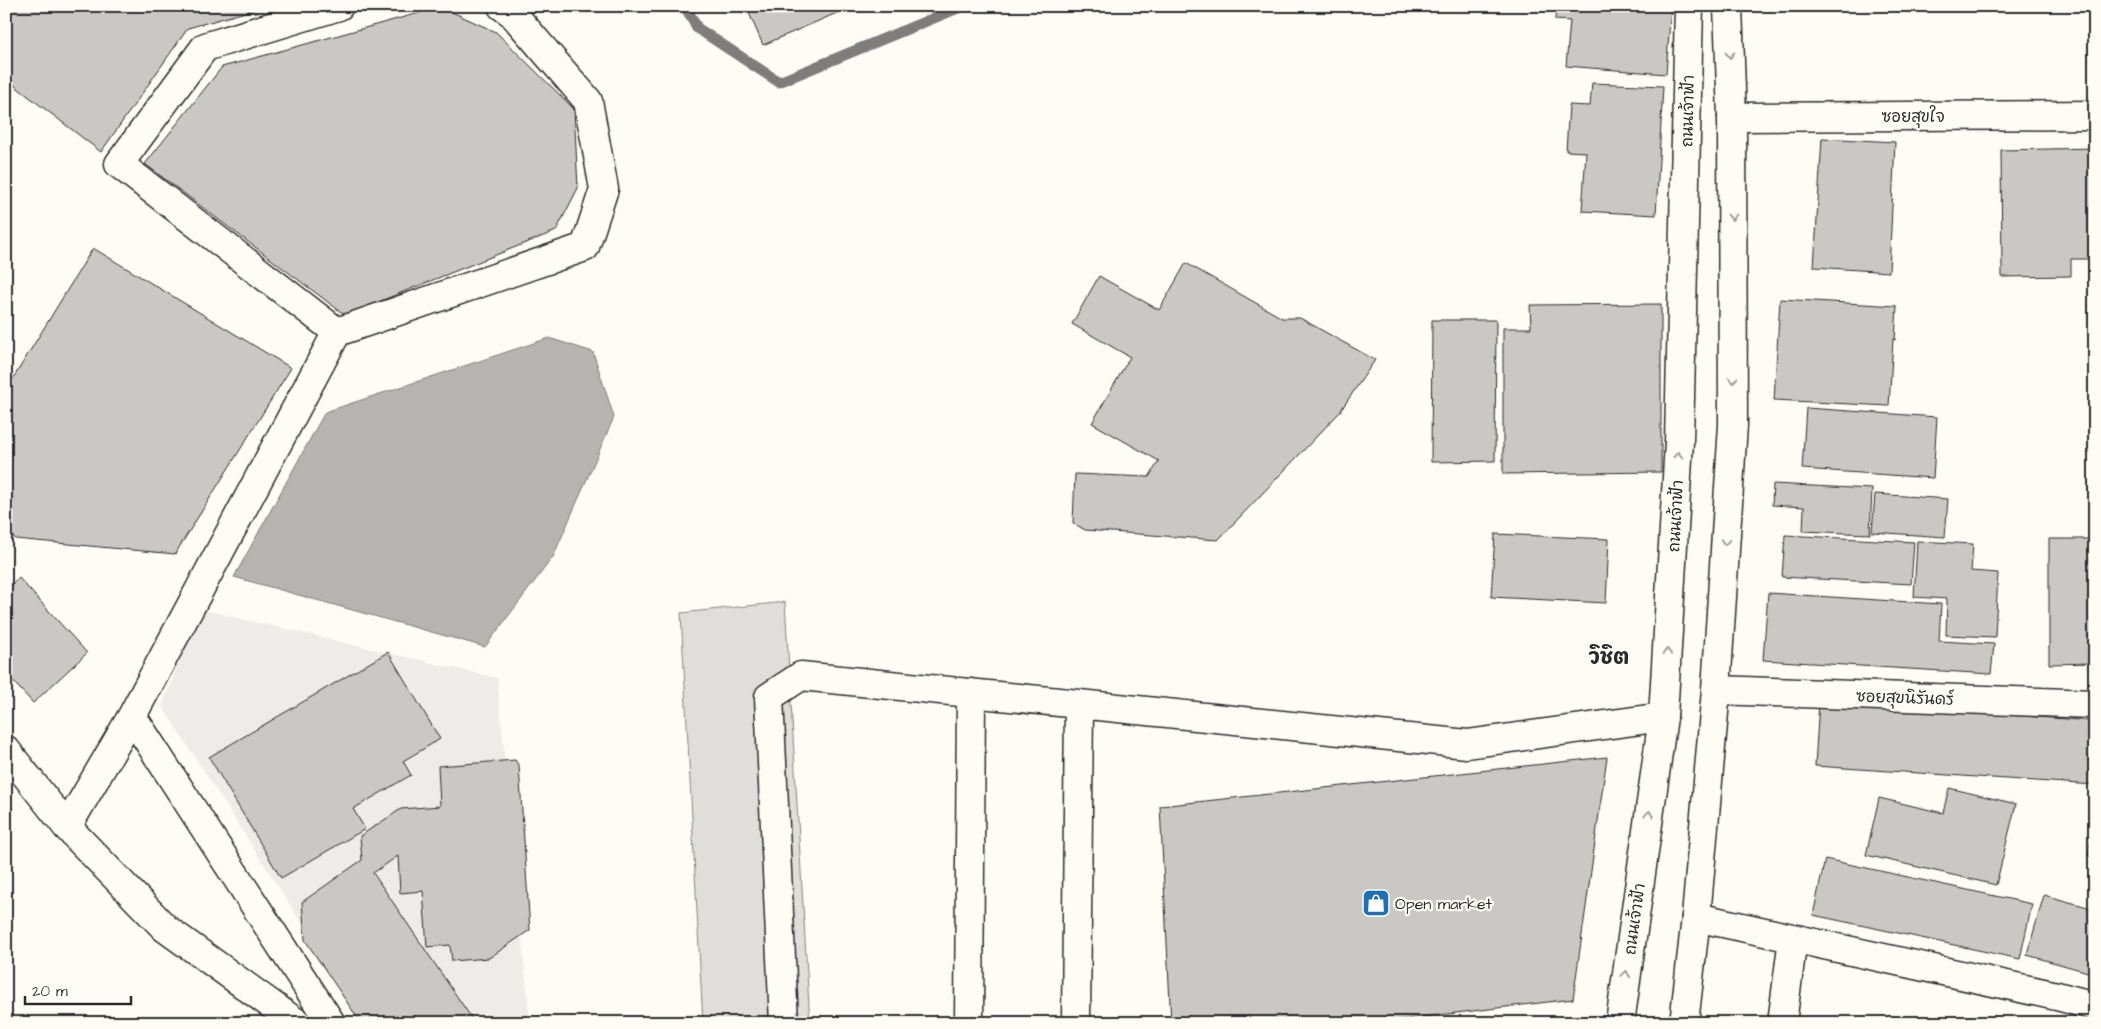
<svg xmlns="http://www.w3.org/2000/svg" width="2101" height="1029" viewBox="0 0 2101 1029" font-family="'Architects Daughter','Playpen Sans Thai',sans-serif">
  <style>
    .built { fill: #edece8 }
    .green { fill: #dfdeda; stroke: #858482 }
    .water { fill: #b5b4b1; stroke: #7e7d7b }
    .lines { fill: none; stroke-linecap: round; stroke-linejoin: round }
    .stream { stroke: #7e7d7b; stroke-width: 11 }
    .building { fill: #c9c8c4; stroke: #2b2b2b }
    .minor-casing { stroke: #2b2b2b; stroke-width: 31 }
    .major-casing { stroke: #2b2b2b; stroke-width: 31 }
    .minor { stroke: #fdfcf7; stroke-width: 28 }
    .major { stroke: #fdfcf7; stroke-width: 28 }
    .oneway { stroke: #9e9e9b }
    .labels { text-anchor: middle; stroke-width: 4.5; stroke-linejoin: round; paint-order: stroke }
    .street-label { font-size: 16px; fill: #2b2b2b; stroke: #fdfcf7 }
    .poi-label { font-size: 16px; fill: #2b2b2b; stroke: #fdfcf7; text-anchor: start }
    .district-label { font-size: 21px; font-weight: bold; fill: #2b2b2b; stroke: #fdfcf7 }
  </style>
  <rect width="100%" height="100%" fill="#fdfcf7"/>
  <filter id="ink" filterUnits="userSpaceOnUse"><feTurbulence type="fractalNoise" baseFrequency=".02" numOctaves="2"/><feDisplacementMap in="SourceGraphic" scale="10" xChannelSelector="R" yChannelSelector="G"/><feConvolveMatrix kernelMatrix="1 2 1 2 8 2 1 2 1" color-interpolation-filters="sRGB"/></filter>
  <g filter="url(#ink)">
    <path class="built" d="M 200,609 L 497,678 L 530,1023 L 366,1023 L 162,706 Z"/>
    <path class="green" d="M 785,602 L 810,1023 L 703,1023 L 681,613 Z"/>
    <path class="water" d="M 549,338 L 593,352 L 614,417 L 553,557 L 485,647 L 234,577 L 325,412 Z"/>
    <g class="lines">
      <path class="stream" d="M 685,6 L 697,28 L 779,82 L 963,6"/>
    </g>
    <path class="building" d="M 6,6 L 267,6 L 188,28 L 101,152 L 6,79 Z
      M 746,6 L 853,6 L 763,45 Z
      M 1556,6 L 1671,6 L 1666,74 L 1566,66 L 1570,21 L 1555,20 Z
      M 441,7 L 496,32 L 574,109 L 578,188 L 556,231 L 345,315 L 145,164 L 222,67 Z
      M 1592,83 L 1663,86 L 1656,215 L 1582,211 L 1586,152 L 1566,151 L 1569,105 L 1590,106 Z
      M 1822,138 L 1895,142 L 1889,272 L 1814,267 Z
      M 2095,148 L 2095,259 L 2071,259 L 2071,276 L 2002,277 L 2001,150 Z
      M 93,248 L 291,368 L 175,554 L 15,539 L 6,528 L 6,390 Z
      M 1186,263 L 1282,318 L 1300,318 L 1375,360 L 1339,413 L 1218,540 L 1085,530 L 1073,523 L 1075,474 L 1149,477 L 1159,461 L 1092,423 L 1130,357 L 1072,324 L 1099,276 L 1159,310 Z
      M 1780,299 L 1897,306 L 1895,340 L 1893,339 L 1889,406 L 1774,400 Z
      M 1661,304 L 1661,472 L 1503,474 L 1503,328 L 1531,328 L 1530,305 Z
      M 1432,320 L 1496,320 L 1495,461 L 1431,462 Z
      M 1806,408 L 1937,417 L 1933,478 L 1802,469 Z
      M 1773,484 L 1872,489 L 1870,534 L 1803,531 L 1804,507 L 1772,505 Z
      M 1875,494 L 1948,499 L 1945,537 L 1872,532 Z
      M 1495,534 L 1609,539 L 1606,603 L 1491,597 Z
      M 1785,535 L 1914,542 L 1911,584 L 1782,577 Z
      M 2049,539 L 2095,539 L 2095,663 L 2049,664 Z
      M 1917,541 L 1973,544 L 1971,571 L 1998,573 L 1995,637 L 1946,635 L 1947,599 L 1914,597 Z
      M 19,578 L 87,653 L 33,703 L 6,674 L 6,589 Z
      M 1768,593 L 1941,604 L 1939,641 L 1994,644 L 1991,674 L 1763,660 Z
      M 388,652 L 440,739 L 403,761 L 411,775 L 353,809 L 365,829 L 281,878 L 209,757 Z
      M 1819,702 L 2095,721 L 2095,785 L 1815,766 Z
      M 1607,757 L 1573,999 L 1372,1023 L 1171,1023 L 1160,806 Z
      M 515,760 L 519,766 L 530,930 L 489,958 L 452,961 L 450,945 L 427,947 L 423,891 L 400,893 L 398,856 L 373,873 L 475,1023 L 361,1023 L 305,940 L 302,902 L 362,860 L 360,836 L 401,809 L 440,806 L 438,766 Z
      M 1949,788 L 2016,804 L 1996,885 L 1866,855 L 1879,798 L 1943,813 Z
      M 2095,809 L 2095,857 L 2088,856 Z
      M 1825,859 L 2032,904 L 2020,959 L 1813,915 Z
      M 2044,895 L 2095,909 L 2095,974 L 2027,955 Z"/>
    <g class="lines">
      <g class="minor-casing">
        <path id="minor" d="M 1732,117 L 2095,115
          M 337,332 L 119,164 L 205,47 L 339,6
          M 1716,690 L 2095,704
          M 132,716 L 331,1023
          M 6,750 L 67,827
          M 1696,917 L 2057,996 L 2095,1006
          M 297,1023 L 165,928 L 67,827 L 132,716 L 337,332 L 585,247 L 604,189 L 588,101 L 512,13 L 502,6
          M 784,1023 L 769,697 L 801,676 L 1079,704
          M 969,1023 L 971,693
          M 1076,1023 L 1079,704 L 1467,744 L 1663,717
          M 1782,1023 L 1793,938"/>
      </g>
      <g class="major-casing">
        <path id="major" d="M 1620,1023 L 1663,717 L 1679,442 L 1689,6
          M 1684,1023 L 1696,917 L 1716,690 L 1733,425 L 1732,117 L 1728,6"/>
      </g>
      <use href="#minor" class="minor"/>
      <use href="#major" class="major"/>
    </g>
    <defs><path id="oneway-chevron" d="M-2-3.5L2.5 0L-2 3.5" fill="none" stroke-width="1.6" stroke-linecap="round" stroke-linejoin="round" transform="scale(1.25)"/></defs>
    <g class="oneway">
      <use href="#oneway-chevron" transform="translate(1730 55) rotate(88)"/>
      <use href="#oneway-chevron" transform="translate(1732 217) rotate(90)"/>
      <use href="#oneway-chevron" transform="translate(1733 380) rotate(90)"/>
      <use href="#oneway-chevron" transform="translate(1678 455) rotate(-87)"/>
      <use href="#oneway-chevron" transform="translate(1725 542) rotate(94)"/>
      <use href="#oneway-chevron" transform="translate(1667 652) rotate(-87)"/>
      <use href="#oneway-chevron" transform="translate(1649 814) rotate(-82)"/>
      <use href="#oneway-chevron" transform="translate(1626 974) rotate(-82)"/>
    </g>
  </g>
  <defs>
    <g id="shop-square" transform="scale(1.4375)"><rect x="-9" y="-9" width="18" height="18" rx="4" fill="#1f6fb2" stroke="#fdfcf7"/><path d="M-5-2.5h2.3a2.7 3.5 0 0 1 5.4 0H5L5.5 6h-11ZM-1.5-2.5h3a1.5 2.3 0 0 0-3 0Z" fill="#fff"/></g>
  </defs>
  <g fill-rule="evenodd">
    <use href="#shop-square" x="1376" y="903"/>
  </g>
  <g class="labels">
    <g class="street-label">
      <text transform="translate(1687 111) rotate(-89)" y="6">ถนนเจ้าฟ้า</text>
      <text x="1913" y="122">ซอยสุขใจ</text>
      <text transform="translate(1675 516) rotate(-87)" y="6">ถนนเจ้าฟ้า</text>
      <text transform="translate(1905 697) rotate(2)" y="6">ซอยสุขนิรันดร์</text>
      <text transform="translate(1634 919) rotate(-82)" y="6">ถนนเจ้าฟ้า</text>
    </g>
    <g class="poi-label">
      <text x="1395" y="909">Open market</text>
    </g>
    <g class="district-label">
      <text x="1609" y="664">วิชิต</text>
    </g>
  </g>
  <rect width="2101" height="1029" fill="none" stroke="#fdfcf7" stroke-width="25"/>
  <rect x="12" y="12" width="2076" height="1004" fill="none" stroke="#2b2b2b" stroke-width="2" filter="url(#ink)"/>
  <path d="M25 996v8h106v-8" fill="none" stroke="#2b2b2b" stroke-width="2.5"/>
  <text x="32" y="996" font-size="15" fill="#2b2b2b" stroke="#fdfcf7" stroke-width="4" paint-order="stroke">20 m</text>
</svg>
